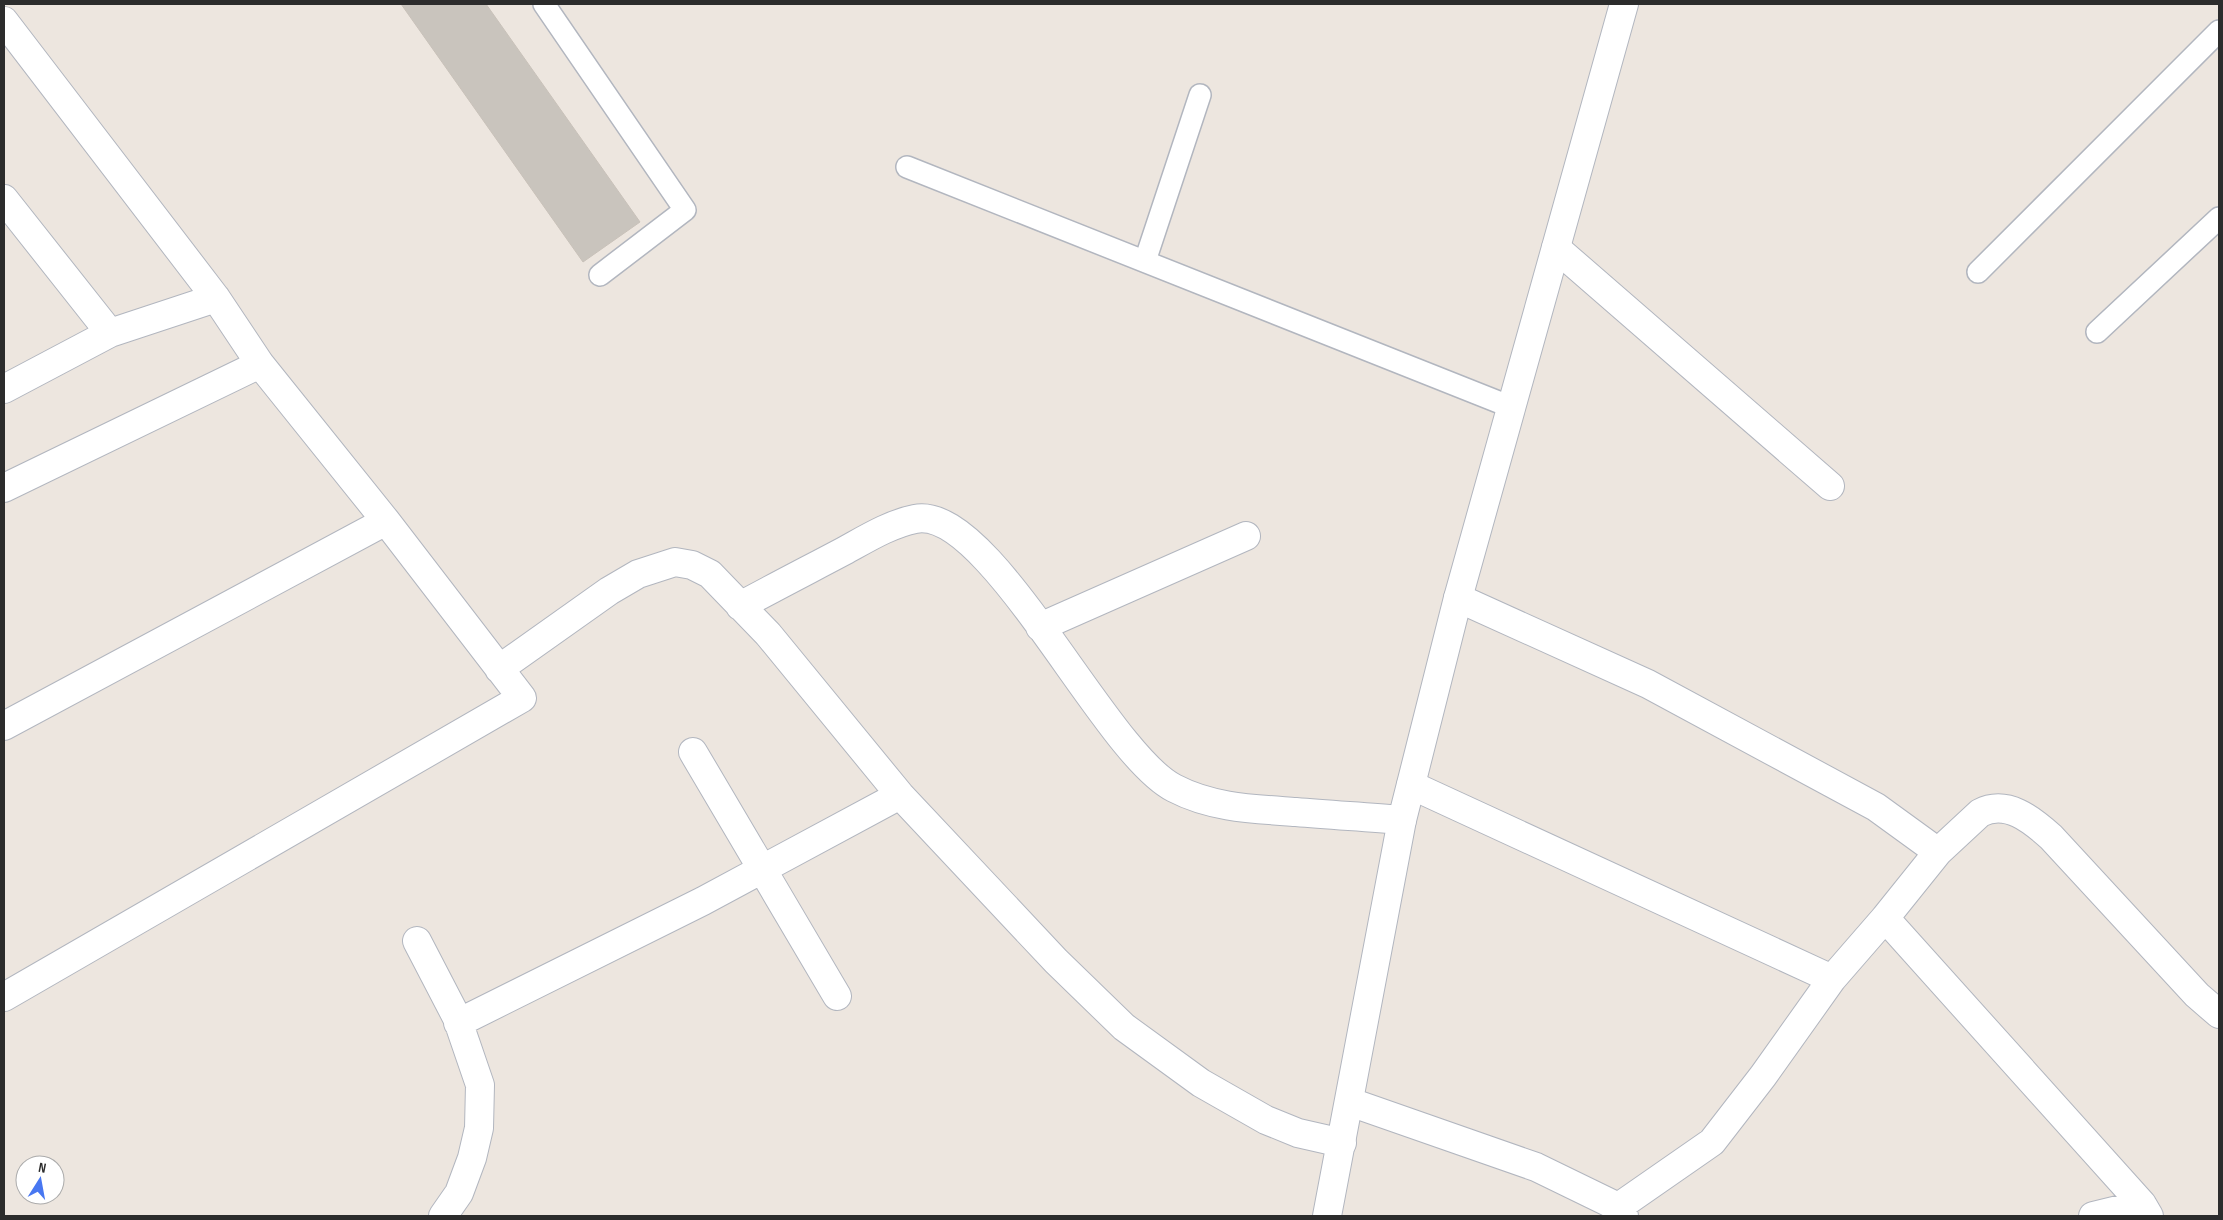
<svg xmlns="http://www.w3.org/2000/svg" width="2223" height="1220" viewBox="0 0 2223 1220" font-family="'Sofia Sans Condensed',sans-serif">
  <style>
    .building { fill: #c9c4bd; stroke: #c8c1b9 }
    .lines { fill: none; stroke-linecap: round; stroke-linejoin: round }
    .service-casing { stroke: #b2b6bf; stroke-width: 24 }
    .minor-casing { stroke: #b2b6bf; stroke-width: 30 }
    .tertiary-casing { stroke: #b2b6bf; stroke-width: 30 }
    .service { stroke: #fff; stroke-width: 21 }
    .minor { stroke: #fff; stroke-width: 28 }
    .tertiary { stroke: #fff; stroke-width: 28 }
  </style>
  <rect width="100%" height="100%" fill="#ede6df"/>
  <path class="building" d="M 401,4 L 486,4 L 640,222 L 583,262 Z"/>
  <g class="lines">
    <g class="service-casing">
      <path id="service" d="M 544,4 L 685,210 L 600,275
        M 907,167 L 1511,407
        M 1145,261 L 1200,95
        M 1978,272 L 2219,31
        M 2097,332 L 2219,218"/>
    </g>
    <g class="minor-casing">
      <path id="minor" d="M 4,21 L 216,298 L 260,364 L 386,521 L 522,698 L 4,997
        M 4,199 L 110,333
        M 1556,248 L 1830,486
        M 4,389 L 110,333 L 216,298
        M 4,488 L 260,364
        M 1458,598 L 1648,684 L 1876,807 L 1938,852
        M 740,606 C 775,587 810,569 844,551 C 866,539 890,524 915,519 C 990,504 1104,752 1174,788 C 1212,808 1254,809 1296,812 C 1331,815 1367,817 1402,820
        M 1040,627 L 1246,536
        M 499,669 L 609,591 L 638,574 L 675,562 L 692,565 L 710,574 L 768,634 L 900,795 L 1056,961 L 1124,1027 L 1201,1083 L 1266,1120 L 1298,1133 L 1342,1143
        M 4,726 L 386,521
        M 693,752 L 837,996
        M 1411,785 L 1832,979 L 1885,918 L 1938,852 L 1980,813 C 2007,799 2032,820 2051,837 L 2197,995 L 2219,1014
        M 1885,918 L 2142,1204 L 2149,1216
        M 417,941 L 457,1018 L 480,1085 L 479,1128 L 472,1158 L 459,1193 L 443,1216
        M 458,1023 L 703,901 L 900,795
        M 1350,1102 L 1536,1167 L 1610,1203 L 1617,1208 L 1624,1216
        M 1617,1208 L 1712,1142 L 1763,1076 L 1832,979
        M 2093,1216 L 2142,1204"/>
    </g>
    <g class="tertiary-casing">
      <path id="tertiary" d="M 1327,1216 L 1402,820 L 1458,598 L 1624,4"/>
    </g>
    <use href="#service" class="service"/>
    <use href="#minor" class="minor"/>
    <use href="#tertiary" class="tertiary"/>
  </g>
  <rect width="2223" height="1220" fill="none" stroke="#2c2c2c" stroke-width="10"/>
  <g transform="translate(40 1180) rotate(11)"><circle r="24" fill="#ffffff" stroke="#ababab"/>
  <path d="M0-4L9 19L0 12L-9 19Z" fill="#4877f1"/>
  <text y="-8" font-size="14" font-weight="bold" text-anchor="middle" fill="#2c2c2c">N</text>
  </g>
</svg>
